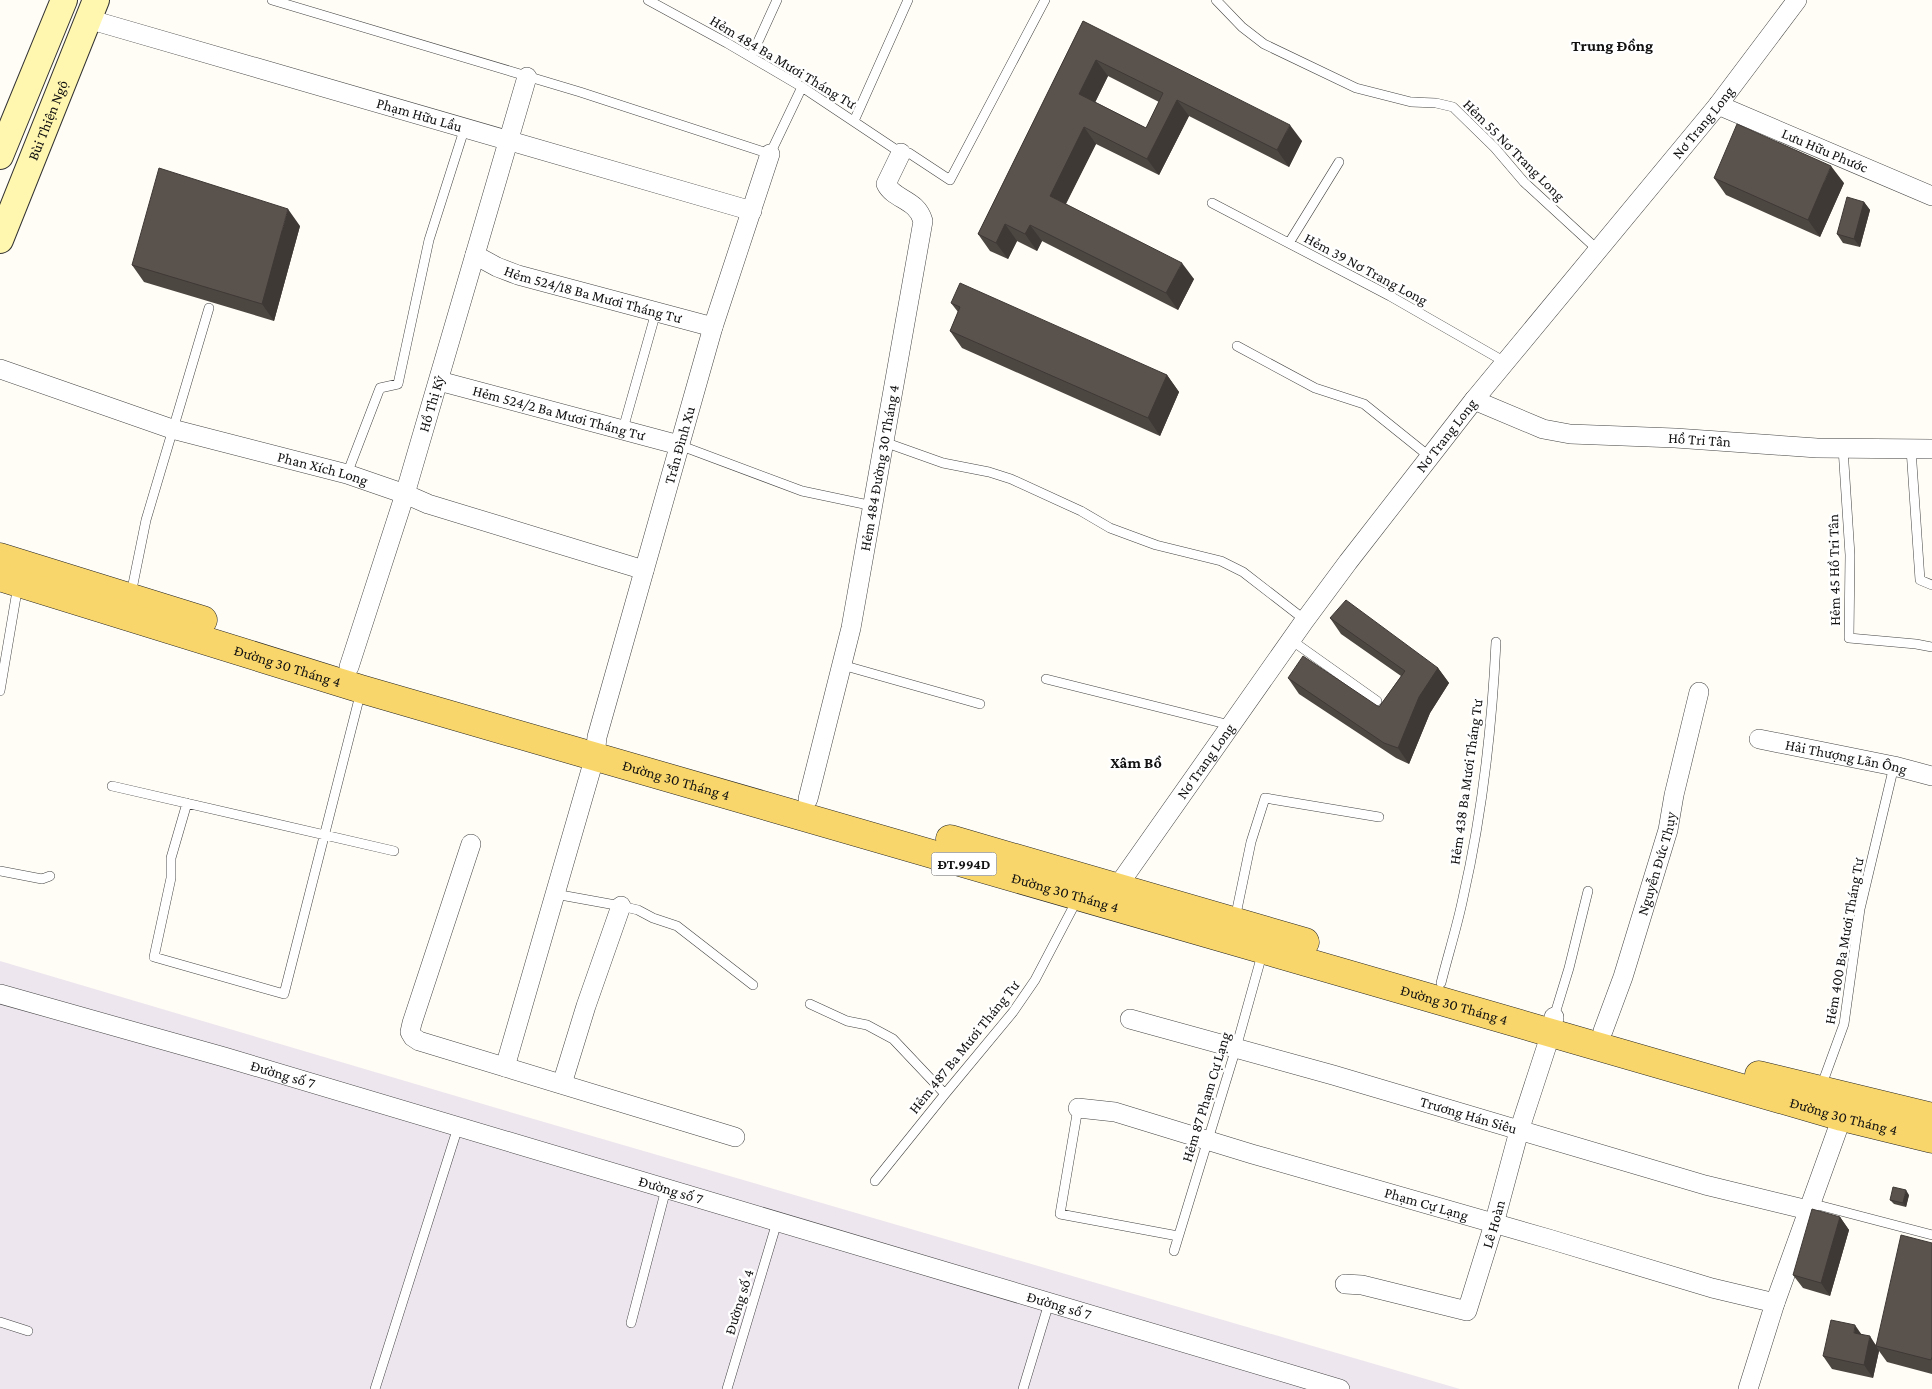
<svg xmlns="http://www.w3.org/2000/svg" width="1932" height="1389" viewBox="0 0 1932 1389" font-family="'Crimson Pro',serif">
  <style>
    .industrial { fill: #eee6ef }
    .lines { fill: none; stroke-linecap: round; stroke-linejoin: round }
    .service-casing { stroke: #444; stroke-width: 10 }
    .minor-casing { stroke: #444; stroke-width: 20 }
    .secondary-casing { stroke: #333; stroke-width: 28 }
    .primary-casing { stroke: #222; stroke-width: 29 }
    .service { stroke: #fff; stroke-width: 9 }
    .minor { stroke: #fff; stroke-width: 19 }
    .secondary { stroke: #fff6b0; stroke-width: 26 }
    .primary { stroke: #f9d66b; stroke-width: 28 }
    .wall { fill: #4d4742; fill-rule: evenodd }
    .shaded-wall { fill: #3f3936 }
    .building { fill: #5a524d; stroke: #3f3936; fill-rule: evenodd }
    .labels { text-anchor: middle; stroke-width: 5; stroke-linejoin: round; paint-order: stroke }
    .shield { fill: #fff; stroke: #585858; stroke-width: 1 }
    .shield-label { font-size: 14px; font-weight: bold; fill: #111 }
    .street-label { font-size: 15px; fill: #111; stroke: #fff }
    .neighbourhood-label { font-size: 16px; font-weight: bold; fill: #111; stroke: #fff }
  </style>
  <rect width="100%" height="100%" fill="#fffdf5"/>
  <path class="industrial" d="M 0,961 L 520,1115 L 1460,1389 L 0,1389 Z"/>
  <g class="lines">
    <g class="service-casing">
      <path id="service" d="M 272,0 L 580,92 L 770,154 L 802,87
        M 648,0 L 727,43 L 802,87 L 901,153 L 909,153 L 950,180 L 1045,0
        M 1216,0 L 1242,27 L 1264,44 L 1356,88 L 1411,102 L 1436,103 L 1453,107 L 1495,148 L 1524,182 L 1598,250
        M 751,57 L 777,0
        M 854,121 L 908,0
        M 1212,203 L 1390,296 L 1505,362
        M 1289,243 L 1339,162
        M 1237,346 L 1315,388 L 1364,404 L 1430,457
        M 623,429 L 656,312
        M 884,442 L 943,463 L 989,472 L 1011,479 L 1081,511 L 1110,528 L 1156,545 L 1221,561 L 1243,572 L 1305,620
        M 679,445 L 802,491 L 873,506
        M 1843,448 L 1850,555 L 1849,638 L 1916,644 L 1932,647
        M 1911,449 L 1920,580 L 1932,585
        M 347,474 L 380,388 L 398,384 L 429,240 L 465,127
        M 131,594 L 146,520 L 209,308
        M 1291,640 L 1377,701
        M 842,665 L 980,704
        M 1046,679 L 1230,725
        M 0,691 L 18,585
        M 112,786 L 394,851
        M 187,803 L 171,858 L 171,878 L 154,957 L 284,994 L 361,691
        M 0,871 L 42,879 L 50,876
        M 555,894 L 621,906 L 638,910 L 653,918 L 677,926 L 753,985
        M 1235,919 L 1251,842 L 1265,798 L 1379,817
        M 1441,983 C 1448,955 1457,927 1463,898 C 1482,815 1492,727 1496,642
        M 810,1004 L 847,1021 L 867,1025 L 893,1039 L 945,1094
        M 1554,1017 L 1569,968 L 1588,891
        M 1821,1087 L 1844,1024 L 1860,909 L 1894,766
        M 1078,1108 L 1060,1214 L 1178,1236
        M 875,1181 L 945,1094 L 1013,1012 L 1035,980 L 1078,898
        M 1810,1203 L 1932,1235
        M 1174,1251 L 1236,1048 L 1263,951
        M 0,1322 L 28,1331
        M 631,1323 L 666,1189
        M 375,1389 L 458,1127
        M 727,1389 L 777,1222
        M 1023,1389 L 1049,1303"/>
    </g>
    <g class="minor-casing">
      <g id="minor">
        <path id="s1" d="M 88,19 L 752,211"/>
        <path id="s2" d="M 1718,105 L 1932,196"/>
        <path id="s3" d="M 475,255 L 497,267 L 518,275 L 713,327"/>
        <path id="s4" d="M 0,369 L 172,429 L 347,474 L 405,494 L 428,504 L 644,570"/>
        <path id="s5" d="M 439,381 L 679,445"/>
        <path id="s6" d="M 1474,400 L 1543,429 L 1570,434 L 1675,438 L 1817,448 L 1932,449"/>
        <path id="s7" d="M 349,667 L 405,494 L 527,77"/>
        <path id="s8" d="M 1759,739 L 1894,766 L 1932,776"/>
        <path id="s9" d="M 808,799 L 851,628 L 923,221 C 917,199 894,200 886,184 L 901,153"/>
        <path d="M 471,844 L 412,1023 L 410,1032 L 413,1037 L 419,1041 L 735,1137"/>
        <path id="s10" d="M 1117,887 L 1305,620 L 1348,562 L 1474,400 L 1718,105 L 1797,0"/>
        <path id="s11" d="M 0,994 L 224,1057 L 1340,1389"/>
        <path id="s12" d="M 1130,1019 L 1333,1075 L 1705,1185 L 1808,1210"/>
        <path id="s13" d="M 1603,1031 L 1623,977 L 1668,830 L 1674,795 L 1699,692"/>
        <path id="s14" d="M 505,1067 L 595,756 L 597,737 L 713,327 L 770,154"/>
        <path d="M 562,1084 L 586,1006 L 621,906"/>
        <path id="s15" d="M 1078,1108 L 1115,1112 L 1252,1154 L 1549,1239 L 1712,1288 L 1775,1303"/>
        <path id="s16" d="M 1345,1284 L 1362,1285 L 1467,1311 L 1494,1224 L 1519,1131 L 1551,1033 L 1554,1017"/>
        <path d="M 1748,1389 L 1775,1303 L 1842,1117"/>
      </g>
    </g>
    <g class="secondary-casing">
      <g id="secondary">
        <path d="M 0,156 L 64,0"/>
        <path id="s17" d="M 0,240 L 96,0"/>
      </g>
    </g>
    <g class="primary-casing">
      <g id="primary">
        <path d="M 0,557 L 203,620"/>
        <path id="s18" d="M 0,577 L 361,689 L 1842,1117 L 1932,1139"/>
        <path d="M 950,839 L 1305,942"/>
        <path d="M 1759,1075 L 1932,1117"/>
      </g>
    </g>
    <use href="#service" class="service"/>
    <use href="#minor" class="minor"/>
    <use href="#secondary" class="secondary"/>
    <use href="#primary" class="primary"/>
  </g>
  <path class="wall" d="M 1083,21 L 1302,141 L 1289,167 L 1189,116 L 1159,175 L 1096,144 L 1066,204 L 1194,279 L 1178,310 L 1042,241 L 1037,251 L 1017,241 L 1008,259 L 990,251 L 978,234 ZM 1108,76 L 1159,102 L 1146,128 L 1095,102 Z
    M 1714,178 L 1844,183 L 1820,237 L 1726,195 Z
    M 1864,202 L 1870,210 L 1860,247 L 1843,243 L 1837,234 Z
    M 300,226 L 274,321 L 144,282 L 132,265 Z
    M 951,303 L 1167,375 L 1179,392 L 1160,436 L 962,348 L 950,331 L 958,312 Z
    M 1330,618 L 1438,668 L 1449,683 L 1430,713 L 1409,764 L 1396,758 L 1299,694 L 1288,678 L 1379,707 L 1401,676 L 1341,634 Z
    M 1909,1195 L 1906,1207 L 1894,1204 L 1890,1200 Z
    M 1840,1217 L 1849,1230 L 1830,1296 L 1803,1288 L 1793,1275 Z
    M 1932,1243 L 1932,1374 L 1887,1362 L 1879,1351 L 1873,1378 L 1832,1369 L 1823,1356 L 1862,1334 L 1876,1345 Z"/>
  <path class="shaded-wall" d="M 1096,60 L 1108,76 L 1091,111 L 1079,94 Z
    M 1177,100 L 1189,116 L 1159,175 L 1147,159 Z
    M 1290,125 L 1302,141 L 1289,167 L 1277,150 Z
    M 1084,127 L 1096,144 L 1061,213 L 1050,196 Z
    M 1831,166 L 1844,183 L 1820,237 L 1808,220 Z
    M 1864,202 L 1870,210 L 1860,247 L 1854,239 Z
    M 288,209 L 300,226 L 274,321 L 262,304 Z
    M 1005,224 L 1017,241 L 1008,259 L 996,243 Z
    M 1030,225 L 1042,241 L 1037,251 L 1025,234 Z
    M 1182,263 L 1194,279 L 1178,310 L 1166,293 Z
    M 1167,375 L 1179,392 L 1160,436 L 1148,418 Z
    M 1438,668 L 1449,683 L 1430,713 L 1409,764 L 1398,748 L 1419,697 Z
    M 1906,1190 L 1909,1195 L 1906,1207 L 1903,1203 Z
    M 1840,1217 L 1849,1230 L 1830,1296 L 1821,1283 Z
    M 1855,1325 L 1864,1338 L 1854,1333 Z
    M 1870,1336 L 1877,1347 L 1876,1346 L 1879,1351 L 1873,1378 L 1864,1365 Z"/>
  <path class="building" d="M 1083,21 L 1290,125 L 1277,150 L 1177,100 L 1147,159 L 1084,127 L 1050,196 L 1182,263 L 1166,293 L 1030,225 L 1025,234 L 1005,224 L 996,243 L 978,234 ZM 1096,60 L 1163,93 L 1146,128 L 1079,94 Z
    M 1737,124 L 1831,166 L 1808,220 L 1714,178 Z
    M 159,168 L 288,209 L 262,304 L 132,265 Z
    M 1847,197 L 1864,202 L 1854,239 L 1837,234 Z
    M 960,283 L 1167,375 L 1148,418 L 950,331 L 960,307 L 951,303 Z
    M 1346,600 L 1438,668 L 1419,697 L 1398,748 L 1384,743 L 1288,678 L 1303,656 L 1379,707 L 1405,671 L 1330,618 Z
    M 1893,1187 L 1906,1190 L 1903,1203 L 1890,1200 Z
    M 1812,1209 L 1840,1217 L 1821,1283 L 1793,1275 Z
    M 1901,1235 L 1932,1243 L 1932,1357 L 1931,1360 L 1876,1346 Z
    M 1831,1320 L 1855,1325 L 1854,1333 L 1870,1336 L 1864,1365 L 1823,1356 Z"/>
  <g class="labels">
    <rect class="shield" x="931.5" y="852.5" width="65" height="23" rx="4"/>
    <g class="shield-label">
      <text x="964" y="869">ĐT.994D</text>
    </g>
    <g class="street-label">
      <text transform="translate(783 62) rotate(31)" y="5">Hẻm 484 Ba Mươi Tháng Tư</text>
      <text dy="5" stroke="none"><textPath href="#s1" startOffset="345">Phạm Hữu Lầu</textPath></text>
      <text dy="5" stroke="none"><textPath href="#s17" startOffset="129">Bùi Thiện Ngộ</textPath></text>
      <text dy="5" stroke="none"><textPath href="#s10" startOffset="964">Nơ Trang Long</textPath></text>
      <text transform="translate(1514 150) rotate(45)" y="5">Hẻm 55 Nơ Trang Long</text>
      <text dy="5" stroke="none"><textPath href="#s2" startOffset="116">Lưu Hữu Phước</textPath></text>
      <text transform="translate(1366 269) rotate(28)" y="5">Hẻm 39 Nơ Trang Long</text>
      <text dy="5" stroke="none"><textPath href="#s3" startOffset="125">Hẻm 524/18 Ba Mươi Tháng Tư</textPath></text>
      <text dy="5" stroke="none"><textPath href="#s7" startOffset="276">Hồ Thị Kỷ</textPath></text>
      <text dy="5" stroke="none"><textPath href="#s5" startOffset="124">Hẻm 524/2 Ba Mươi Tháng Tư</textPath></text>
      <text dy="5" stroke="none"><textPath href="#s10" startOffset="559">Nơ Trang Long</textPath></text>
      <text dy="5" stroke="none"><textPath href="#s6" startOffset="232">Hồ Tri Tân</textPath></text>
      <text dy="5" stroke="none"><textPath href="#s14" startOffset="646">Trần Đình Xu</textPath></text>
      <text dy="5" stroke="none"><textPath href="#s9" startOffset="339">Hẻm 484 Đường 30 Tháng 4</textPath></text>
      <text dy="5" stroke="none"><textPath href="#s4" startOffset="338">Phan Xích Long</textPath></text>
      <text transform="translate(1834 570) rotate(-91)" y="5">Hẻm 45 Hồ Tri Tân</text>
      <text dy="5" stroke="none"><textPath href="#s18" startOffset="301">Đường 30 Tháng 4</textPath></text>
      <text dy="5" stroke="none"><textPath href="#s8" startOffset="89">Hải Thượng Lãn Ông</textPath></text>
      <text dy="5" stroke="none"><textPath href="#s10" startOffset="154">Nơ Trang Long</textPath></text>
      <text dy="5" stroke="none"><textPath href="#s18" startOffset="706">Đường 30 Tháng 4</textPath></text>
      <text transform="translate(1466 782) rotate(-82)" y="5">Hẻm 438 Ba Mươi Tháng Tư</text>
      <text dy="5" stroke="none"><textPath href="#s13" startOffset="176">Nguyễn Đức Thụy</textPath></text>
      <text dy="5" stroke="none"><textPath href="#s18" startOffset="1111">Đường 30 Tháng 4</textPath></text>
      <text transform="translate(1844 941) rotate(-80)" y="5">Hẻm 400 Ba Mươi Tháng Tư</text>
      <text dy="5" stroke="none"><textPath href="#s18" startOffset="1516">Đường 30 Tháng 4</textPath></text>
      <text transform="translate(964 1047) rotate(-51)" y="5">Hẻm 487 Ba Mươi Tháng Tư</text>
      <text dy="5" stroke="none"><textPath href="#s11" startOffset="294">Đường số 7</textPath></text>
      <text transform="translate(1206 1097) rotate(-73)" y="5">Hẻm 87 Phạm Cự Lạng</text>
      <text dy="5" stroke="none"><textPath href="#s12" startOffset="352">Trương Hán Siêu</textPath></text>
      <text dy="5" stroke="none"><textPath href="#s18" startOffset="1921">Đường 30 Tháng 4</textPath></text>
      <text dy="5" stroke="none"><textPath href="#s11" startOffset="699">Đường số 7</textPath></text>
      <text dy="5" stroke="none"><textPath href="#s15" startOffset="362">Phạm Cự Lạng</textPath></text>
      <text dy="5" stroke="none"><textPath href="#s16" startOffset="216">Lê Hoàn</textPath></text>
      <text transform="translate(739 1302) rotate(-73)" y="5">Đường số 4</text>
      <text dy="5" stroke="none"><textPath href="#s11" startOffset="1104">Đường số 7</textPath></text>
    </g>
    <g class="neighbourhood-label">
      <text x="1612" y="51">Trung Đồng</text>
      <text x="1136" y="768">Xâm Bồ</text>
    </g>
  </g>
</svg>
